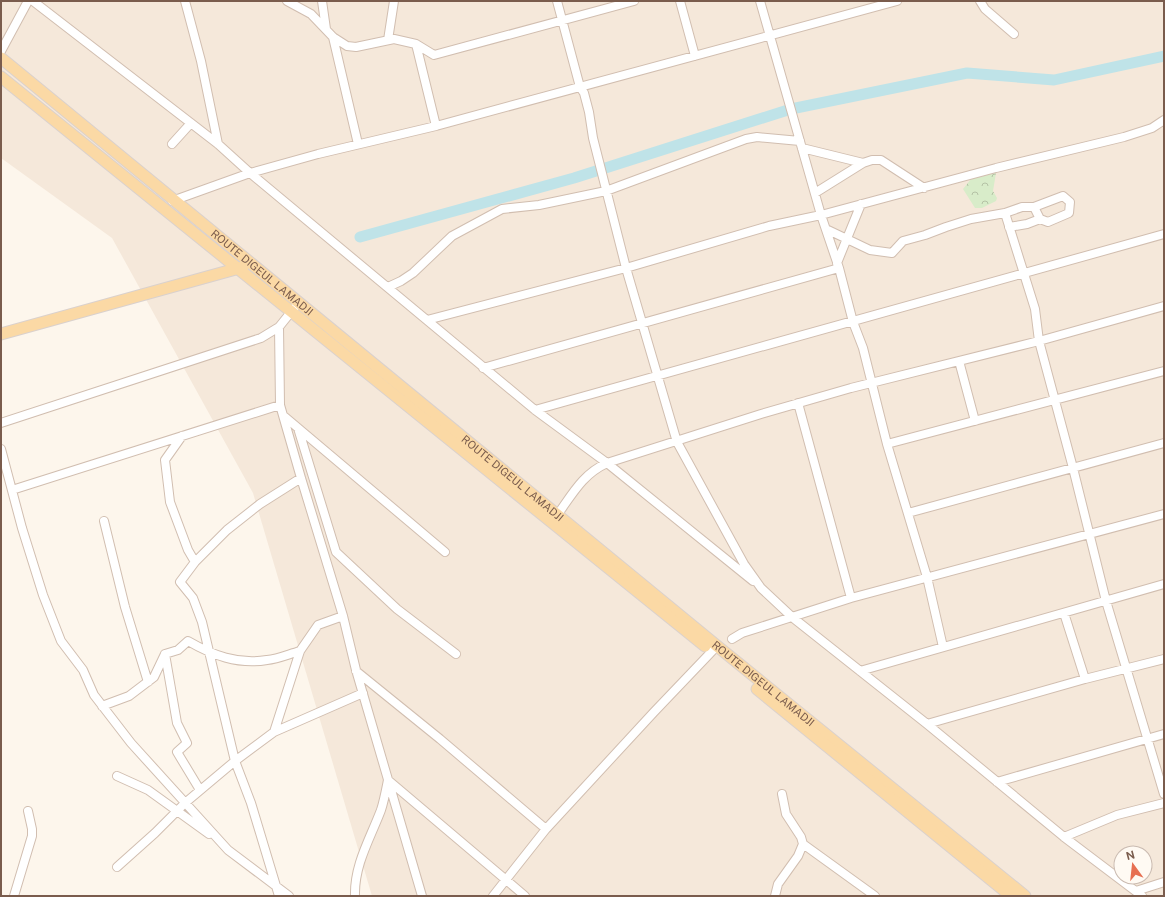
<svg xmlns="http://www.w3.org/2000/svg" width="1165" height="897" viewBox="0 0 1165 897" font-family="'Public Sans',sans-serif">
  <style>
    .residential { fill: #f5e8da; fill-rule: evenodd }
    .forest { fill: url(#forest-crowns) }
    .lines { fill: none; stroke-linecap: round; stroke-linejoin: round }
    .river { stroke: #bfe3e8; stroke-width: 11 }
    .minor-casing { stroke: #d1beb0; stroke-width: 10 }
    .major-casing { stroke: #dad1cd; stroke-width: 13 }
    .minor { stroke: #fff; stroke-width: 8 }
    .major { stroke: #fbd9a5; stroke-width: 11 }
    .labels { text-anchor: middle; stroke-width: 3.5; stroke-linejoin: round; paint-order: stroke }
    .street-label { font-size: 11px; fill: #7a5c4d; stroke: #fffaf3 }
  </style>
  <defs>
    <pattern id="forest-crowns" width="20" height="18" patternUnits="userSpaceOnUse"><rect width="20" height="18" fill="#d8ecc9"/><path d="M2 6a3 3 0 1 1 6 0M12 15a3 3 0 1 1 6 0" fill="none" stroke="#b4c2a5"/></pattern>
  </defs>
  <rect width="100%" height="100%" fill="#fdf6ec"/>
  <path class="residential" d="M 1,1 L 1164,1 L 1164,896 L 372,896 L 253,493 L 112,238 L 1,158 ZM 1121,853 L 1145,853 L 1145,877 L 1121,877 Z"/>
  <path class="forest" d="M 996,173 L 993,191 L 997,198 L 996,201 L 982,208 L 975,208 L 963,189 L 971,179 Z"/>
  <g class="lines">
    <path class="river" d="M 360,237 L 574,178 L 791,109 L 967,73 L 1054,80 L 1164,56"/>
    <g class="minor-casing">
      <path id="minor" d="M 33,1 L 218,144 L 250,173 L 535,410 L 607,463 L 753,581
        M 185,1 L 201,61 L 218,144
        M 287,1 L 311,14 L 333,37 L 347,46 L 356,47 L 394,39 L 416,44 L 434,55 L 634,1
        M 322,1 L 326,29
        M 557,1 L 580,87 L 584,93 L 589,112 L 593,138 L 626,268 L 677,442 L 744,564 L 761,588 L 792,617 L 927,724 L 1064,837 L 1142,896
        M 680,1 L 695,56
        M 760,1 L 821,215 L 839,268 L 853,322 L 863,348 L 887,444 L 927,577 L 943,647
        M 980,1 L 985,9 L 1014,34
        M 333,37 L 358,144
        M 388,40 L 394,1
        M 416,44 L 436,126
        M 1,51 L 28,1
        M 172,144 L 191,123
        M 802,148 L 863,163 L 872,160 L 881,160 L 924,188
        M 815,193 L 863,163
        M 172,201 L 250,173 L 318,154 L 436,126 L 897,1
        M 1034,207 L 1063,196 L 1070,202 L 1069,213 L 1048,222 L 1040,219
        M 1005,213 L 1035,309 L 1039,341 L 1073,468 L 1106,601 L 1164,794
        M 826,229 L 870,250 L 892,253 L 903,241 L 925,235 L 946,227 L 971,219 L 1005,213 L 1022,207 L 1034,207 L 1040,219 L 1027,224 L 1009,227
        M 837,263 L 861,204
        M 388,287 L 401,281 L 413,273 L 452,236 L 502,209 L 539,205 L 606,191 L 746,139 L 757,137 L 800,141
        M 427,320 L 626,268 L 769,226 L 821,215 L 996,168 L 1124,137 L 1152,128 L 1164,120
        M 279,327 L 280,405 L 301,478 L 343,616 L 356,670 L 422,896
        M 959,361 L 975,421
        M 483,368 L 839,268
        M 798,403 L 851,598
        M 535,410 L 1164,234
        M 285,417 L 445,552
        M 1,423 L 261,338 L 279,327 L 295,307
        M 298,428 L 336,552 L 397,609 L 456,654
        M 182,436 L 165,460 L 170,502 L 188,550 L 195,562 L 180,582 L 193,598 L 202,622 L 235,761 L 251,803 L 279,896
        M 887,444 L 1164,371
        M 1,449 L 22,528 L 43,595 L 61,641 L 83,670 L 94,695 L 131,743 L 228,850 L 289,896
        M 12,490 L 280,405
        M 908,513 L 1164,443
        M 558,514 C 573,493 583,474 607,463 L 761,414 L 851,388 L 1039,341 L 1164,306
        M 104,521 L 125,607 L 148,682
        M 195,562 L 227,530 L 260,504 L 301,478
        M 1064,613 L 1085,679
        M 732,639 L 742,633 L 851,598 L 1164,514
        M 165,654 L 177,723 L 187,743 L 177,752 L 200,790
        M 356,671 L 440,739 L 546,829
        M 860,671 L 1164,584
        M 102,706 L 129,696 L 154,677 L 165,654 L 178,650 L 188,641 C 212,655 238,665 267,660 C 278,659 289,654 300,651
        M 927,724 L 1085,679 L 1164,659
        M 274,732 L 300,651 L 318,625 L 343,616
        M 117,776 L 148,790 L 209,834
        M 997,782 L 1164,734
        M 1064,837 L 1117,815 L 1164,803
        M 803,844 L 875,896
        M 117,867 L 155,833 L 185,803 L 235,761 L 274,732 L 363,693
        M 1136,891 L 1164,882
        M 14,896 L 32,836 L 32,829 L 28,811
        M 355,896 C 354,865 370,839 381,810 C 384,801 386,790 388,780 L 525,896
        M 493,896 L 546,829 L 654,712 L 717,646
        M 775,896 L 778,884 L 798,856 L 803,844 L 801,837 L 786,814 L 782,794"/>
    </g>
    <g class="major-casing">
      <g id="major">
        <path id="s1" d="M 1,58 L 717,646 L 1025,896"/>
        <path d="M 1,77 L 705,646"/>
        <path d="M 1,334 L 243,267"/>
        <path d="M 757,689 L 1011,896"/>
      </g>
    </g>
    <use href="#minor" class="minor"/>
    <use href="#major" class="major"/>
  </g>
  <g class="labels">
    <g class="street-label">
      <text dy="4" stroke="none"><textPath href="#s1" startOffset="338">ROUTE DIGEUL LAMADJI</textPath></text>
      <text dy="4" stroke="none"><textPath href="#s1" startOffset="662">ROUTE DIGEUL LAMADJI</textPath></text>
      <text dy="4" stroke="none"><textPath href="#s1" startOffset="986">ROUTE DIGEUL LAMADJI</textPath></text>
    </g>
  </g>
  <rect width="1165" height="897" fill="none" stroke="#7a5c4d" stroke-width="4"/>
  <g transform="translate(1133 865) rotate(345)"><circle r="19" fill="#fffaf3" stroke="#cabbb1"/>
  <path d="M0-3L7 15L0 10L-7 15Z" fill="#e76f51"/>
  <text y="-6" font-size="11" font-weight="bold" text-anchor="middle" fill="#7a5c4d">N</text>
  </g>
</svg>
